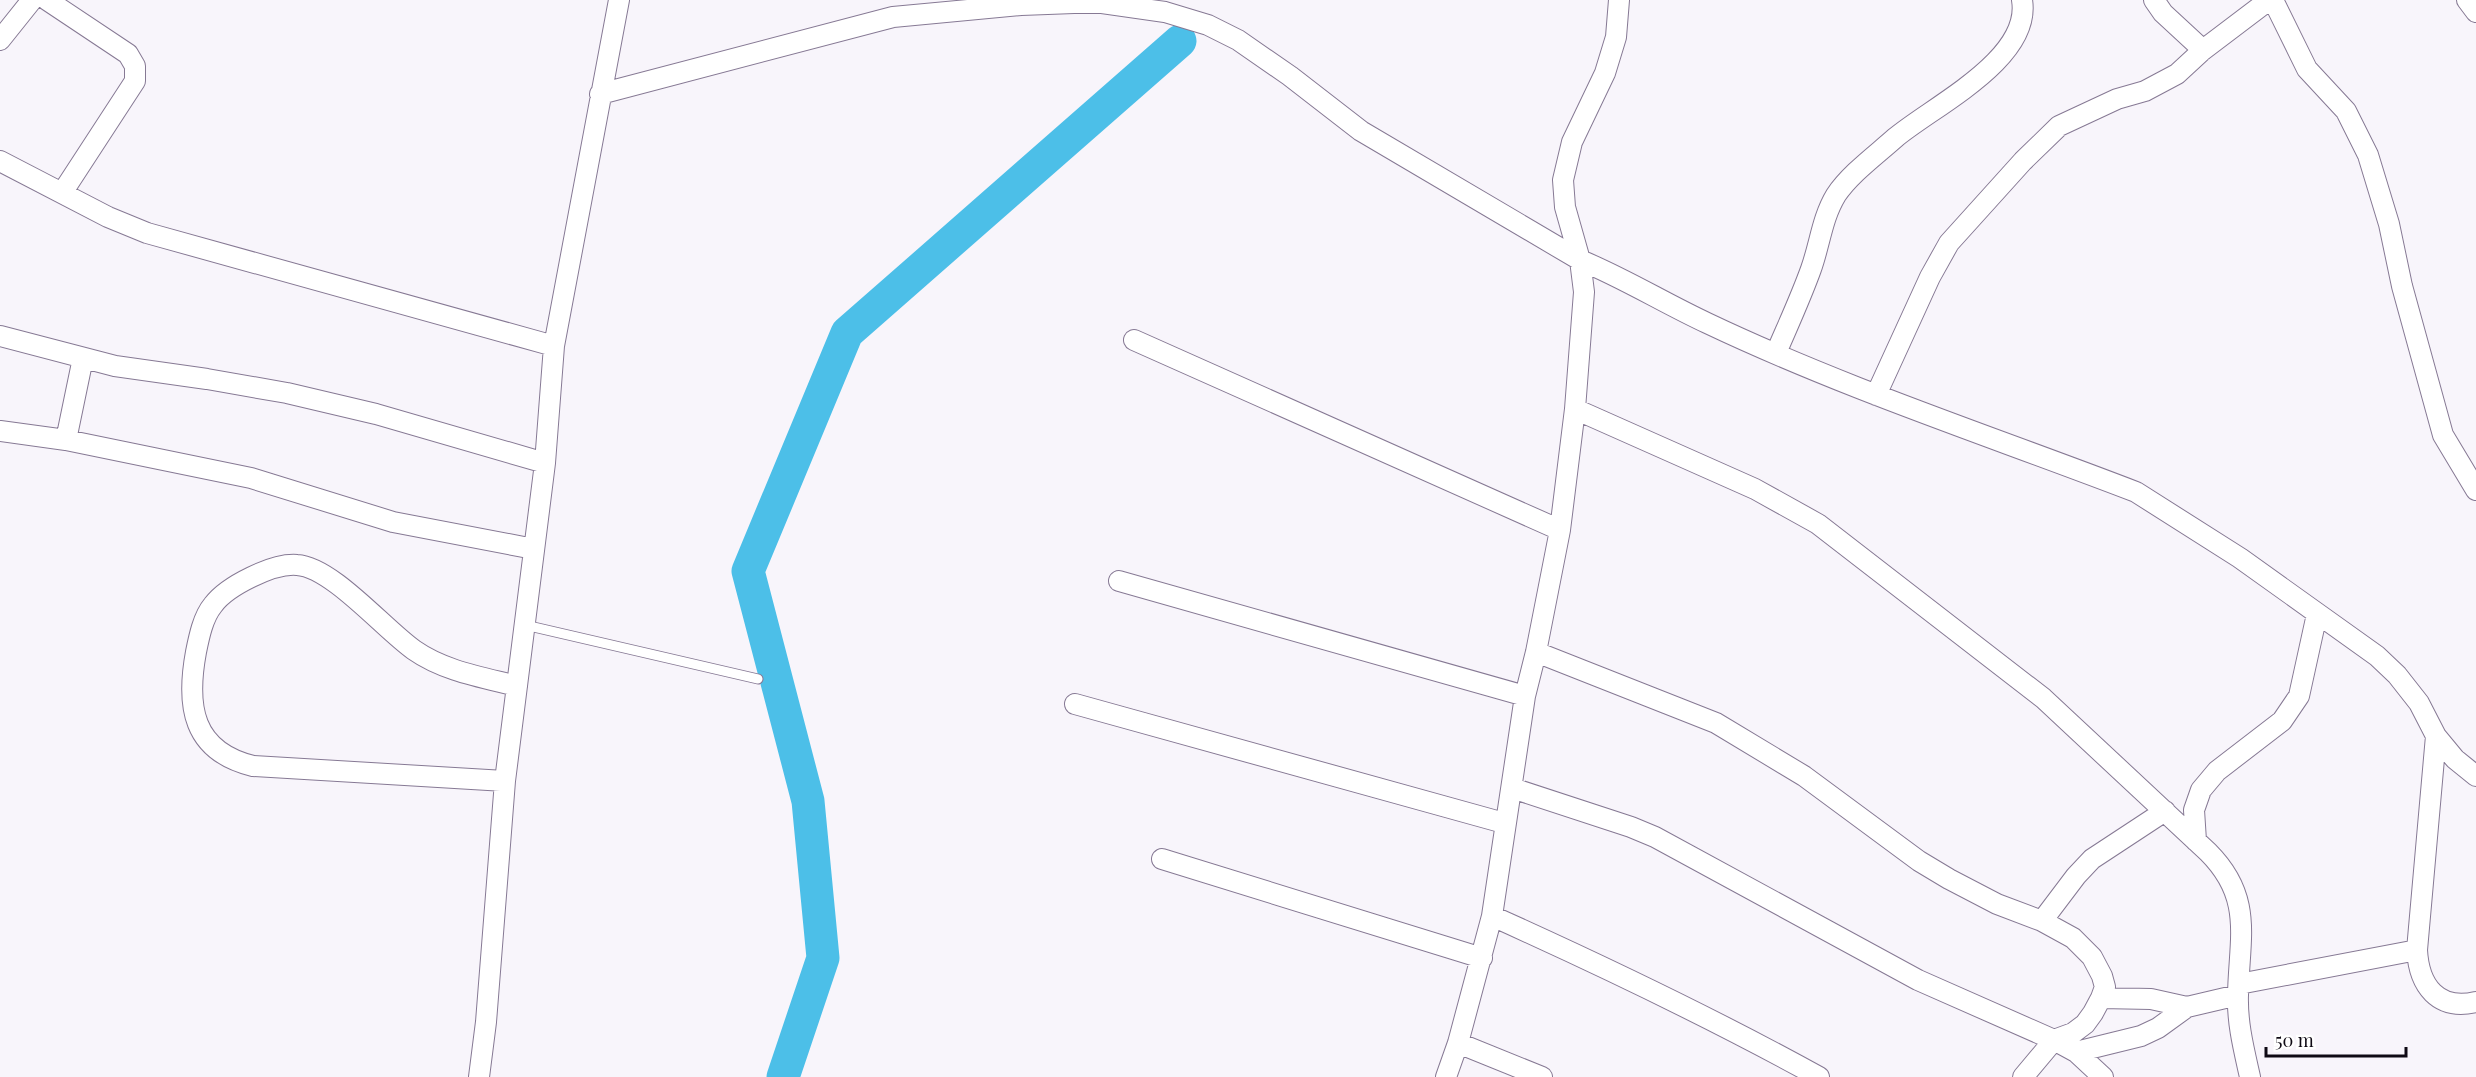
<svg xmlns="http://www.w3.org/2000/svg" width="2476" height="1077" viewBox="0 0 2476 1077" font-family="'Playfair Display',serif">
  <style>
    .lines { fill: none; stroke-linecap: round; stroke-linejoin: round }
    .river { stroke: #4cbfe8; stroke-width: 33 }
    .lane-casing { stroke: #867994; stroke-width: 11 }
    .street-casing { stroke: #867994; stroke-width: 22 }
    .lane { stroke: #fff; stroke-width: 9 }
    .street { stroke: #fff; stroke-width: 20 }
  </style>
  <rect width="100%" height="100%" fill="#f8f5fb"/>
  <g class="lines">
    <path class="river" d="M 783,1077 L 823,958 L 808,801 L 748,571 L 847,333 L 1180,41"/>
    <g class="lane-casing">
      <path id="lane" d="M 525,625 L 758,679"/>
    </g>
    <g class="street-casing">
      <path id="street" d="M 47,0 L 128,54 L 135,66 L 135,81 L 62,193
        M 2154,0 L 2163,13 L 2203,50
        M 2273,0 L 2307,69 L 2346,111 L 2368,155 L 2389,224 L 2402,286 L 2443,435 L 2476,490
        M 2467,0 L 2476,12
        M 0,40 L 32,0
        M 600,94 L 893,17 L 1021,5 L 1074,3 L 1102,3 L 1165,12 L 1208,25 L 1238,40 L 1290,76 L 1361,131 L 1580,260 C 1624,278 1664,303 1707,323 C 1846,389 1993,437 2136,492 L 2240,558 L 2377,656 L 2397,675 L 2419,703 L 2436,736 L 2455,759 L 2476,776
        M 0,161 L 108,217 L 147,233 L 554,346
        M 0,336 L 115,366 L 207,379 L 287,393 L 376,414 L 545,463
        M 1134,340 L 1560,530
        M 1776,353 C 1788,325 1801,297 1811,269 C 1820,244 1822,218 1836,195 C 1850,174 1876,155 1895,138 C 1933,106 2032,59 2022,0
        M 1876,395 L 1930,277 L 1949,243 L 2023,161 L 2059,126 L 2117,99 L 2145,91 L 2177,74 L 2203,50 L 2269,0
        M 1575,409 L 1755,489 L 1818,524 L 2043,698 L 2208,852 C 2254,898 2239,938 2238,995 C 2237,1023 2244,1050 2250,1077
        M 0,431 L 66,440 L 251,478 L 393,522 L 534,549
        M 66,440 L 83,358
        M 1119,581 L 1525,696
        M 1536,652 L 1716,723 L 1804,776 L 1919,861 L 1949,879 L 1997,904 L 2042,921 L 2073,938 L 2092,957 L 2102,976 L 2105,987 L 2101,998 L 2093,1013 L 2085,1024 L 2073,1033 L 2054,1040 L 2023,1077
        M 1075,704 L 1504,823
        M 2436,736 L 2417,950 C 2419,986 2438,1011 2476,1002
        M 505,781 L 253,766 C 192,751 186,706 196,652 C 199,637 203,617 213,605 C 227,586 273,563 297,565 C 332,567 384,629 414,650 C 444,671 481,677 517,686
        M 1512,788 L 1631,827 L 1655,837 L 1918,980 L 2054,1040 L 2076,1052 L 2103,1077
        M 2196,841 L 2194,810 L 2201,790 L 2217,771 L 2282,721 L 2299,696 L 2317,614
        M 1162,859 L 1482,958
        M 1492,916 C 1603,966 1712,1018 1819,1077
        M 2042,921 L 2076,876 L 2092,859 L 2165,811
        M 2239,984 L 2417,950
        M 2101,998 L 2151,999 L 2187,1007
        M 1458,1043 L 1542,1077
        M 2076,1052 L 2141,1036 L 2158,1028 L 2187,1007 L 2238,995
        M 479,1077 L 486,1022 L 505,781 L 545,463 L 554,346 L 619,0
        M 1446,1077 L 1458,1043 L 1492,916 L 1525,696 L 1536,652 L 1560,530 L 1575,409 L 1584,292 L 1580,260 L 1565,207 L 1563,180 L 1572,142 L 1605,73 L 1616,37 L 1619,0"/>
    </g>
    <use href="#lane" class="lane"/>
    <use href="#street" class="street"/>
  </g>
  <path d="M2266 1047v9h140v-9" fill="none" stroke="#0f0a14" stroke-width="3"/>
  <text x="2275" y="1047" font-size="18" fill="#0f0a14" stroke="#ffffff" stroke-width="4.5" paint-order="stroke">50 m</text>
</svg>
